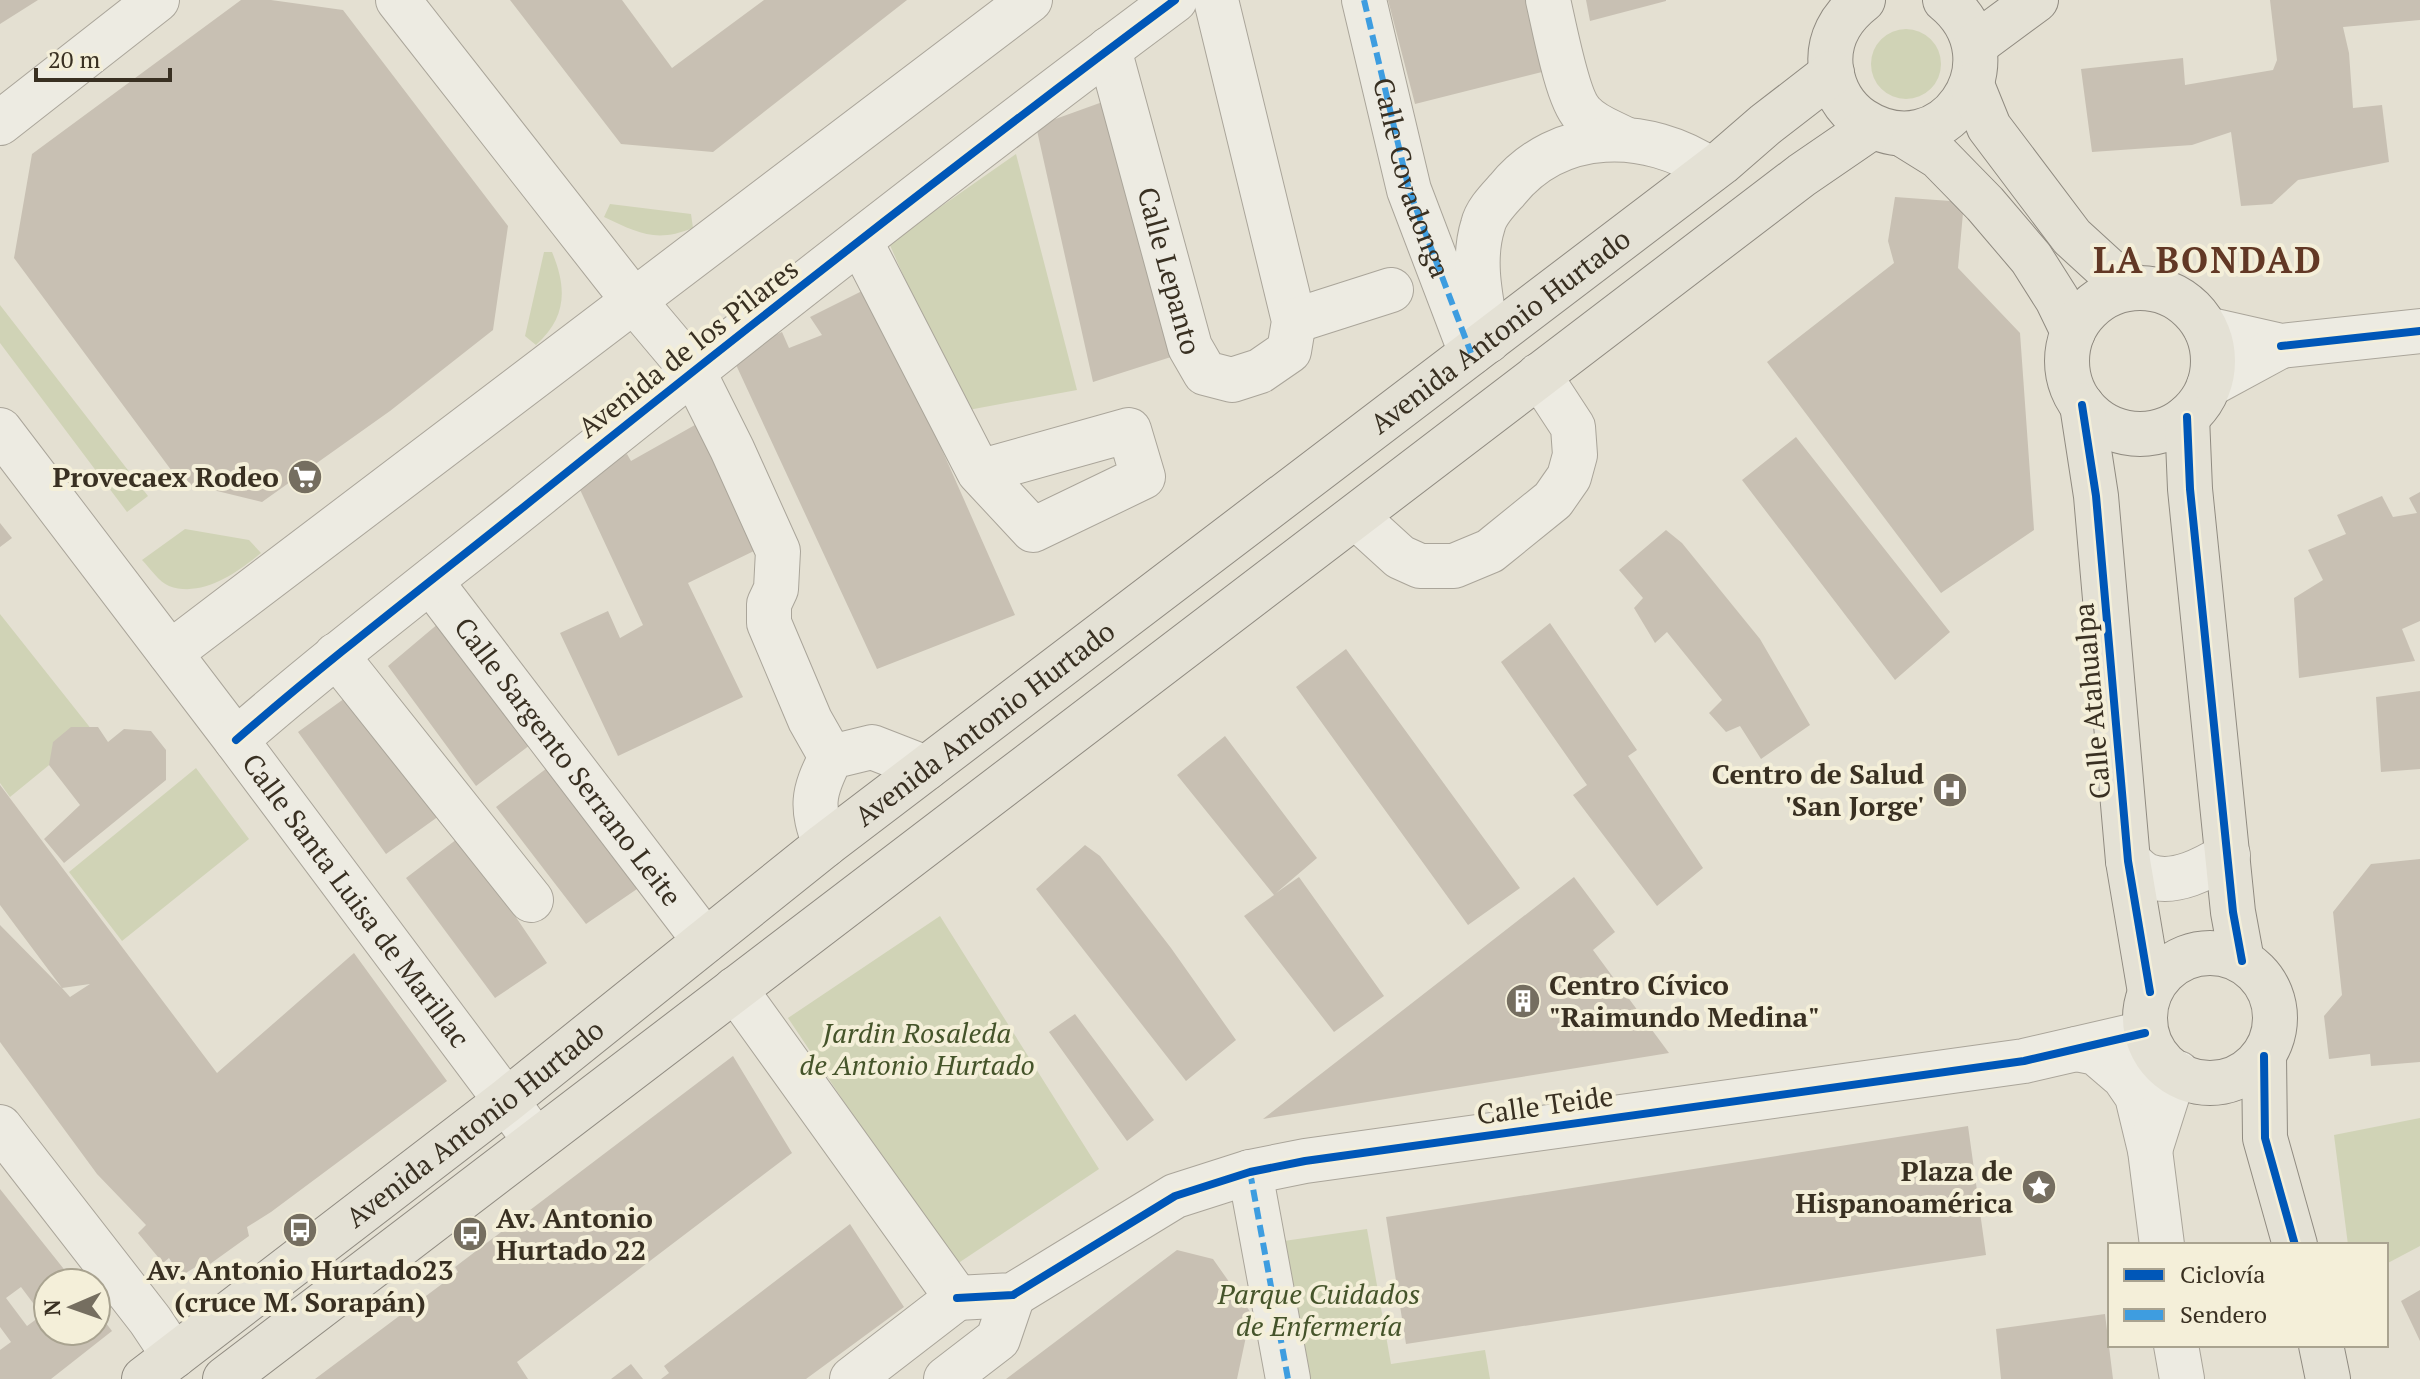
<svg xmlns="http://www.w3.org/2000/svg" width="2420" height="1379" viewBox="0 0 2420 1379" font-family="'PT Serif',serif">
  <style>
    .green { fill: #d0d3b6 }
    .building { fill: #c8c0b3; fill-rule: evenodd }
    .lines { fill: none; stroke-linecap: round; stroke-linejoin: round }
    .minor-casing { stroke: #aaa59a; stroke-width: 46 }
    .major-casing { stroke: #908b81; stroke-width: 46 }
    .minor { stroke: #edebe2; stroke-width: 44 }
    .major { stroke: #e4e1d5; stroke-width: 44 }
    .quiet { stroke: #3e9de0; stroke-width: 6; stroke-dasharray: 12 6; stroke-linecap: butt }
    .cycleway-casing { stroke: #f4efd9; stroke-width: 13 }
    .cycleway { stroke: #0057b8; stroke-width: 8 }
    .labels { text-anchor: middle; stroke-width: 8; stroke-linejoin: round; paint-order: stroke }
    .street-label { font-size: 28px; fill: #393022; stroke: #f4efd9 }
    .poi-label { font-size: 28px; font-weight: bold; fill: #393022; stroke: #f4efd9; text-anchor: end }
    .park-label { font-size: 28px; font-style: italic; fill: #45542a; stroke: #f4efd9 }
    .district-label { font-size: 36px; font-weight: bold; letter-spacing: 2px; fill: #623825; stroke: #f4efd9 }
  </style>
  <rect width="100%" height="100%" fill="#e4e0d2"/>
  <path class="green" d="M1871 64a35 35 0 1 1 70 0a35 35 0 1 1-70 0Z
    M 1016,154 L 1077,390 L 963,411 L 889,243 Z
    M 610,204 L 691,214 L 693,228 C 656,243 638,233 604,217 Z
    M 544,252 L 552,252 C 567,288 567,317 536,345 L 525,336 Z
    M 0,305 L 148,496 L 127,512 L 0,343 Z
    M 185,529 L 249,540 L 261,553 C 237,573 202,598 169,586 C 159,582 150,568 142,560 Z
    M 0,614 L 92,730 L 10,797 L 0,783 Z
    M 196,768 L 249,839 L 122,941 L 69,872 Z
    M 940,916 L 1099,1169 L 954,1266 L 788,1018 Z
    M 2420,1118 L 2420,1246 L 2386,1264 L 2386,1245 L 2348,1245 L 2334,1135 Z
    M 1367,1229 L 1391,1364 L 1485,1350 L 1490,1379 L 1265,1379 L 1249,1246 Z"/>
  <path class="building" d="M 0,0 L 38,0 L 0,24 Z
    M 241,0 L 271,0 L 343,10 L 508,226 L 493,330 L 390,411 L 262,502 L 180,482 L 14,258 L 32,154 Z
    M 510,0 L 622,0 L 672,68 L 764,0 L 907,0 L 713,152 L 621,144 Z
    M 1388,0 L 1531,0 L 1550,70 L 1415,104 Z
    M 1586,0 L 1666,0 L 1666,1 L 1590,21 Z
    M 2270,0 L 2420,0 L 2420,20 L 2343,27 L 2349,53 L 2353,108 L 2382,105 L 2389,162 L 2298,180 L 2272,204 L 2241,206 L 2231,132 L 2192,145 L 2092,152 L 2081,69 L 2183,58 L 2185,85 L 2273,70 L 2277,60 Z
    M 1108,100 L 1171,357 L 1093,382 L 1036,126 Z
    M 1895,197 L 1964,202 L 1958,268 L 2020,333 L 2034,530 L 1941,593 L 1767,362 L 1894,263 L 1888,241 Z
    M 870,287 L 1015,615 L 877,669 L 731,354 L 782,332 L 789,348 L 822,335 L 810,317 Z
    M 702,421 L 756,550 L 688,583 L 743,697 L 618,756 L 560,633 L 608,611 L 620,638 L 643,625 L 576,481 L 627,454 L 631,461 Z
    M 1796,437 L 1950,632 L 1895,680 L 1742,480 Z
    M 2420,492 L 2420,621 L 2402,629 L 2415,661 L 2299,678 L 2294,598 L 2323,580 L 2308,550 L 2346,534 L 2337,515 L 2382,496 L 2393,517 L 2417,513 L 2409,498 Z
    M 0,523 L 12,538 L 0,547 Z
    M 1666,530 L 1682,543 L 1760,639 L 1810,725 L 1761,759 L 1740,726 L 1726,732 L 1709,713 L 1722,700 L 1667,632 L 1655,643 L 1634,608 L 1643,598 L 1619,570 Z
    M 439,623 L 530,745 L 476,786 L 388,666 Z
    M 1550,623 L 1637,750 L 1628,756 L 1703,868 L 1657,906 L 1573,795 L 1587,785 L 1501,662 Z
    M 1346,649 L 1520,888 L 1468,925 L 1296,687 Z
    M 2420,691 L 2420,769 L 2381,772 L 2376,697 Z
    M 352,693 L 439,816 L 386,854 L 298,732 Z
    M 71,727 L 98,727 L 108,742 L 124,729 L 151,731 L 166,750 L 166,780 L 64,863 L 44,839 L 80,805 L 49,765 L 53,742 Z
    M 1225,736 L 1317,858 L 1276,893 L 1299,877 L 1384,996 L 1334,1032 L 1244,916 L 1274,895 L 1177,775 Z
    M 551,765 L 637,889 L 586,924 L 496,807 Z
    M 0,785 L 217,1073 L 354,953 L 447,1081 L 271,1212 L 247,1227 L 249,1236 L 203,1269 L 202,1263 L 181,1276 L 169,1258 L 163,1263 L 138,1233 L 146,1225 L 97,1174 L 0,1042 L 0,925 L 62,988 L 0,905 ZM 90,984 L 70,997 L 62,988 Z
    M 461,836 L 547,963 L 495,998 L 406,878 Z
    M 1085,845 L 1100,856 L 1171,948 L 1236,1040 L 1186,1081 L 1036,889 Z
    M 2420,859 L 2420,1062 L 2371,1066 L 2370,1054 L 2329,1059 L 2324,1016 L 2342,995 L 2333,912 L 2371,864 Z
    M 1574,877 L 1615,932 L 1593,950 L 1669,1053 L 1263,1119 Z
    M 1075,1014 L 1154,1120 L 1127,1141 L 1049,1032 Z
    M 733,1056 L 792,1153 L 517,1362 L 528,1379 L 315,1379 L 458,1272 L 455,1267 Z
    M 1968,1126 L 1986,1255 L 1406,1344 L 1386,1217 Z
    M 0,1189 L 75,1283 L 48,1283 L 48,1331 L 96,1331 L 96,1310 L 112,1331 L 51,1379 L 0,1379 L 0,1350 L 11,1342 L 0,1327 ZM 21,1287 L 42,1315 L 27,1326 L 6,1298 Z
    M 850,1224 L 904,1307 L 806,1379 L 661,1379 L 669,1373 L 664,1366 Z
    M 1177,1250 L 1213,1259 L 1251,1313 L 1237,1379 L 1006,1379 Z
    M 2420,1290 L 2420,1341 L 2401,1301 Z
    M 2105,1314 L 2113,1379 L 2001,1379 L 1996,1329 Z
    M 631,1364 L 643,1379 L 611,1379 Z"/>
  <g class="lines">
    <g class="minor-casing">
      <g id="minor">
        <path d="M 398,0 L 634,301 L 693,371 L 732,449 L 778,551 L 776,589 L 769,604 L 769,623 L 810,720 L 831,757"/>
        <path id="s1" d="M 1364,0 L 1409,190 L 1471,353"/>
        <path d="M 1548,0 C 1554,25 1567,97 1582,113 C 1593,126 1610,131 1625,139"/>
        <path id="s2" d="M 1109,49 L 1190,347 L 1205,373 L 1232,380 L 1260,371 L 1289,351 L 1294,321 L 1216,0"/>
        <path d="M 0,123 L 157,0"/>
        <path d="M 860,241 L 979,472 L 1129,430 L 1143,477 L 1033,530 L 979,472"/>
        <path d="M 1294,321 L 1391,290"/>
        <path d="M 2206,329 L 2281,346 L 2420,331"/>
        <path d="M 1488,341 C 1482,303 1471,263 1483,225 C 1486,212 1498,200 1507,190 C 1559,126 1647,127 1711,170"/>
        <path d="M 2209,385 L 2281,346"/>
        <path id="s3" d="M 0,430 L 236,740 L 536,1141"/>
        <path d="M 1356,517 L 1400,557 L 1420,566 L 1454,566 L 1490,551 L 1553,500 L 1569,477 L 1575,455 L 1573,427 L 1539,375"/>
        <path id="s4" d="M 431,582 L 705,941"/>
        <path d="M 170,653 L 1030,0"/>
        <path d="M 336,655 L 531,900"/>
        <path d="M 236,740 C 335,654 439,575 541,493 C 750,325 960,160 1175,0"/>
        <path d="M 825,845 C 811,807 812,794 831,757 L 872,747 L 926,768"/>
        <path d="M 2128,861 C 2134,865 2141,874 2148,876 C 2175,886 2206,868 2228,855"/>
        <path d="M 735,989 L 957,1298"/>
        <path d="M 2076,1049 L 2096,1053 L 2124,1077 L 2137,1096 L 2150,1150 L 2162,1245"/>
        <path d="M 0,1127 L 150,1320 L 174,1356"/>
        <path d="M 2150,1150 L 2170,1087 L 2178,1073"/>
        <path d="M 1250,1172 L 1288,1379"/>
        <path d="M 957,1298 L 1013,1295 L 1175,1196 L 1250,1172 L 1305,1161 L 2024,1061 L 2145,1033"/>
        <path d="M 2176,1345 L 2182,1379"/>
        <path d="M 852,1379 L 957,1298"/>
        <path d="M 946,1379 L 998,1339 L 1013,1295"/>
      </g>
    </g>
    <g class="major-casing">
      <g id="major">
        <path d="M 1863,0 C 1841,17 1827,40 1831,69 C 1834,89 1844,108 1862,120 C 1942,172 2020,61 1945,0"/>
        <path d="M 1975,45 L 2036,0"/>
        <path d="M 1972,85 L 1989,127 L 2072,237 L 2107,269 L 2134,287"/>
        <path d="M 1902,134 L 1939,157 L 1985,204 L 2031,258 L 2057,299 L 2073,332"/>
        <circle cx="2140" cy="361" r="73"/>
        <path d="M 2082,405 L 2096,496 L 2128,861 L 2150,992"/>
        <path d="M 2187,417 L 2190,489 L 2233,912 L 2242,961"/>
        <circle cx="2210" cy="1018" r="65"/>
        <path d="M 2264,1056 L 2265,1138 L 2295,1245"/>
        <path d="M 2321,1345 L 2328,1379"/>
        <path id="s5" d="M 144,1379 L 506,1101 L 825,845 L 1721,163 L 1766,124 L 1832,73"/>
        <path d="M 225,1379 L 1802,175 L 1872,127"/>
      </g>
    </g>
    <use href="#minor" class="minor"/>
    <use href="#major" class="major"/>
    <path class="quiet" d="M 1364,0 L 1409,190 L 1471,353
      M 1250,1172 L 1288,1379"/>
    <g class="cycleway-casing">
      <path id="cycleway" d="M 2281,346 L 2420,331
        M 2082,405 L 2096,496 L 2128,861 L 2150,992
        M 2187,417 L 2190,489 L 2233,912 L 2242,961
        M 236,740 C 335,654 439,575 541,493 C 750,325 960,160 1175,0
        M 2264,1056 L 2265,1138 L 2295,1245
        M 957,1298 L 1013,1295 L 1175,1196 L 1250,1172 L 1305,1161 L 2024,1061 L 2145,1033"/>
    </g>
    <use href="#cycleway" class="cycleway"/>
  </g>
  <defs>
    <g id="supermarket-disc" transform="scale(1.8)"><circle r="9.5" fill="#756e60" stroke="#f4efd9"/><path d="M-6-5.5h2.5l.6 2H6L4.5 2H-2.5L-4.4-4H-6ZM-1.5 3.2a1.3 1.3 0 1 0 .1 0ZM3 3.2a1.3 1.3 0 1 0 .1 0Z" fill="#fff"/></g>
    <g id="hospital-disc" transform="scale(1.8)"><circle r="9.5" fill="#756e60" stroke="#f4efd9"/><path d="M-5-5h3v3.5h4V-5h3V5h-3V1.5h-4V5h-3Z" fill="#fff"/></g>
    <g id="building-disc" transform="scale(1.8)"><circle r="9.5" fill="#756e60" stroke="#f4efd9"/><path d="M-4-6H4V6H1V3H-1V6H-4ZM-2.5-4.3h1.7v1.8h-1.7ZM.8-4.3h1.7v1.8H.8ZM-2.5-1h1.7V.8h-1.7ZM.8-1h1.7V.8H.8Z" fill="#fff"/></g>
    <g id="sight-disc" transform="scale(1.8)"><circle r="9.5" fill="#756e60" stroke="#f4efd9"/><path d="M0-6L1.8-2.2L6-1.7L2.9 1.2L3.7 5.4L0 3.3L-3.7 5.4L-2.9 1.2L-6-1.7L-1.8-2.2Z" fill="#fff"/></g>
    <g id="bus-disc" transform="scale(1.8)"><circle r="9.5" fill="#756e60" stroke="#f4efd9"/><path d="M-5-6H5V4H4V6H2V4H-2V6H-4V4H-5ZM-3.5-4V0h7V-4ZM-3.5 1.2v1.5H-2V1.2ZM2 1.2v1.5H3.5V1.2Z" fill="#fff"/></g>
  </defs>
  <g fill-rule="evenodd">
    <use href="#supermarket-disc" x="305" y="477"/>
    <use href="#hospital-disc" x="1950" y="790"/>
    <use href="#building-disc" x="1523" y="1001"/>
    <use href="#sight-disc" x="2039" y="1187"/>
    <use href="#bus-disc" x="300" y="1230"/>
    <use href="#bus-disc" x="470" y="1234"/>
  </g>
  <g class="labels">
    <g class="street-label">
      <text dy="10" stroke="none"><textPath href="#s1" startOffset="184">Calle Covadonga</textPath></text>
      <text dy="10" stroke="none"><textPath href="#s2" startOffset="230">Calle Lepanto</textPath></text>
      <text dy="10" stroke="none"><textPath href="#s5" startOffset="1714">Avenida Antonio Hurtado</textPath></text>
      <text transform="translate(688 348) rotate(-38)" y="10">Avenida de los Pilares</text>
      <text transform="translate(2092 701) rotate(-95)" y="10">Calle Atahualpa</text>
      <text dy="10" stroke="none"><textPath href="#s5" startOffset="1066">Avenida Antonio Hurtado</textPath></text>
      <text dy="10" stroke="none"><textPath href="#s4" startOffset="226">Calle Sargento Serrano Leite</textPath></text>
      <text dy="10" stroke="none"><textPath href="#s3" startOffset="590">Calle Santa Luisa de Marillac</textPath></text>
      <text transform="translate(1545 1105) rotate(-8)" y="10">Calle Teide</text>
      <text dy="10" stroke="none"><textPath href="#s5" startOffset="418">Avenida Antonio Hurtado</textPath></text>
    </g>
    <g class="poi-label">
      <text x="279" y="487">Provecaex Rodeo</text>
      <text x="1924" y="784">Centro de Salud<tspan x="1924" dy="32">'San Jorge'</tspan></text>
      <text x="1549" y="995" text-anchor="start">Centro Cívico<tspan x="1549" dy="32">"Raimundo Medina"</tspan></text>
      <text x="2013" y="1181">Plaza de<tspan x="2013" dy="32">Hispanoamérica</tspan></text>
      <text x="496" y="1228" text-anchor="start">Av. Antonio<tspan x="496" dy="32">Hurtado 22</tspan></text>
      <text x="300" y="1280" text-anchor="middle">Av. Antonio Hurtado23<tspan x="300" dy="32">(cruce M. Sorapán)</tspan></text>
    </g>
    <g class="park-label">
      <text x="917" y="1043">Jardin Rosaleda<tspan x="917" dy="32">de Antonio Hurtado</tspan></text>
      <text x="1319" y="1304">Parque Cuidados<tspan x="1319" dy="32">de Enfermería</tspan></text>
    </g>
    <g class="district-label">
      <text x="2208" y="273">LA BONDAD</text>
    </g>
  </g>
  <rect x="2108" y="1243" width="280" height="104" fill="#f4efd9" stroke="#a9a390" stroke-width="2"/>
  <rect x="2124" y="1269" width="40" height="12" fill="#0057b8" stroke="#a9a390" stroke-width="2"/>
  <text x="2180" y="1283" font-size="24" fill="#393022">Ciclovía</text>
  <rect x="2124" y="1309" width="40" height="12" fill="#3e9de0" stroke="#a9a390" stroke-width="2"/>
  <text x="2180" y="1323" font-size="24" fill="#393022">Sendero</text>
  <g transform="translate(72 1307) rotate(268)"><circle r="38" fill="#f4efd9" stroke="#a9a390" stroke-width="2"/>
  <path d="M0-6L14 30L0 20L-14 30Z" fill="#756e60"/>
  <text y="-12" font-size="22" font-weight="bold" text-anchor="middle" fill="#393022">N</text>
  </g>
  <path d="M36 68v12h134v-12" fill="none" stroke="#393022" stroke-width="4"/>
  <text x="48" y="68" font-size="24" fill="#393022" stroke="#f4efd9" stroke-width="6" paint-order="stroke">20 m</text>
</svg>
